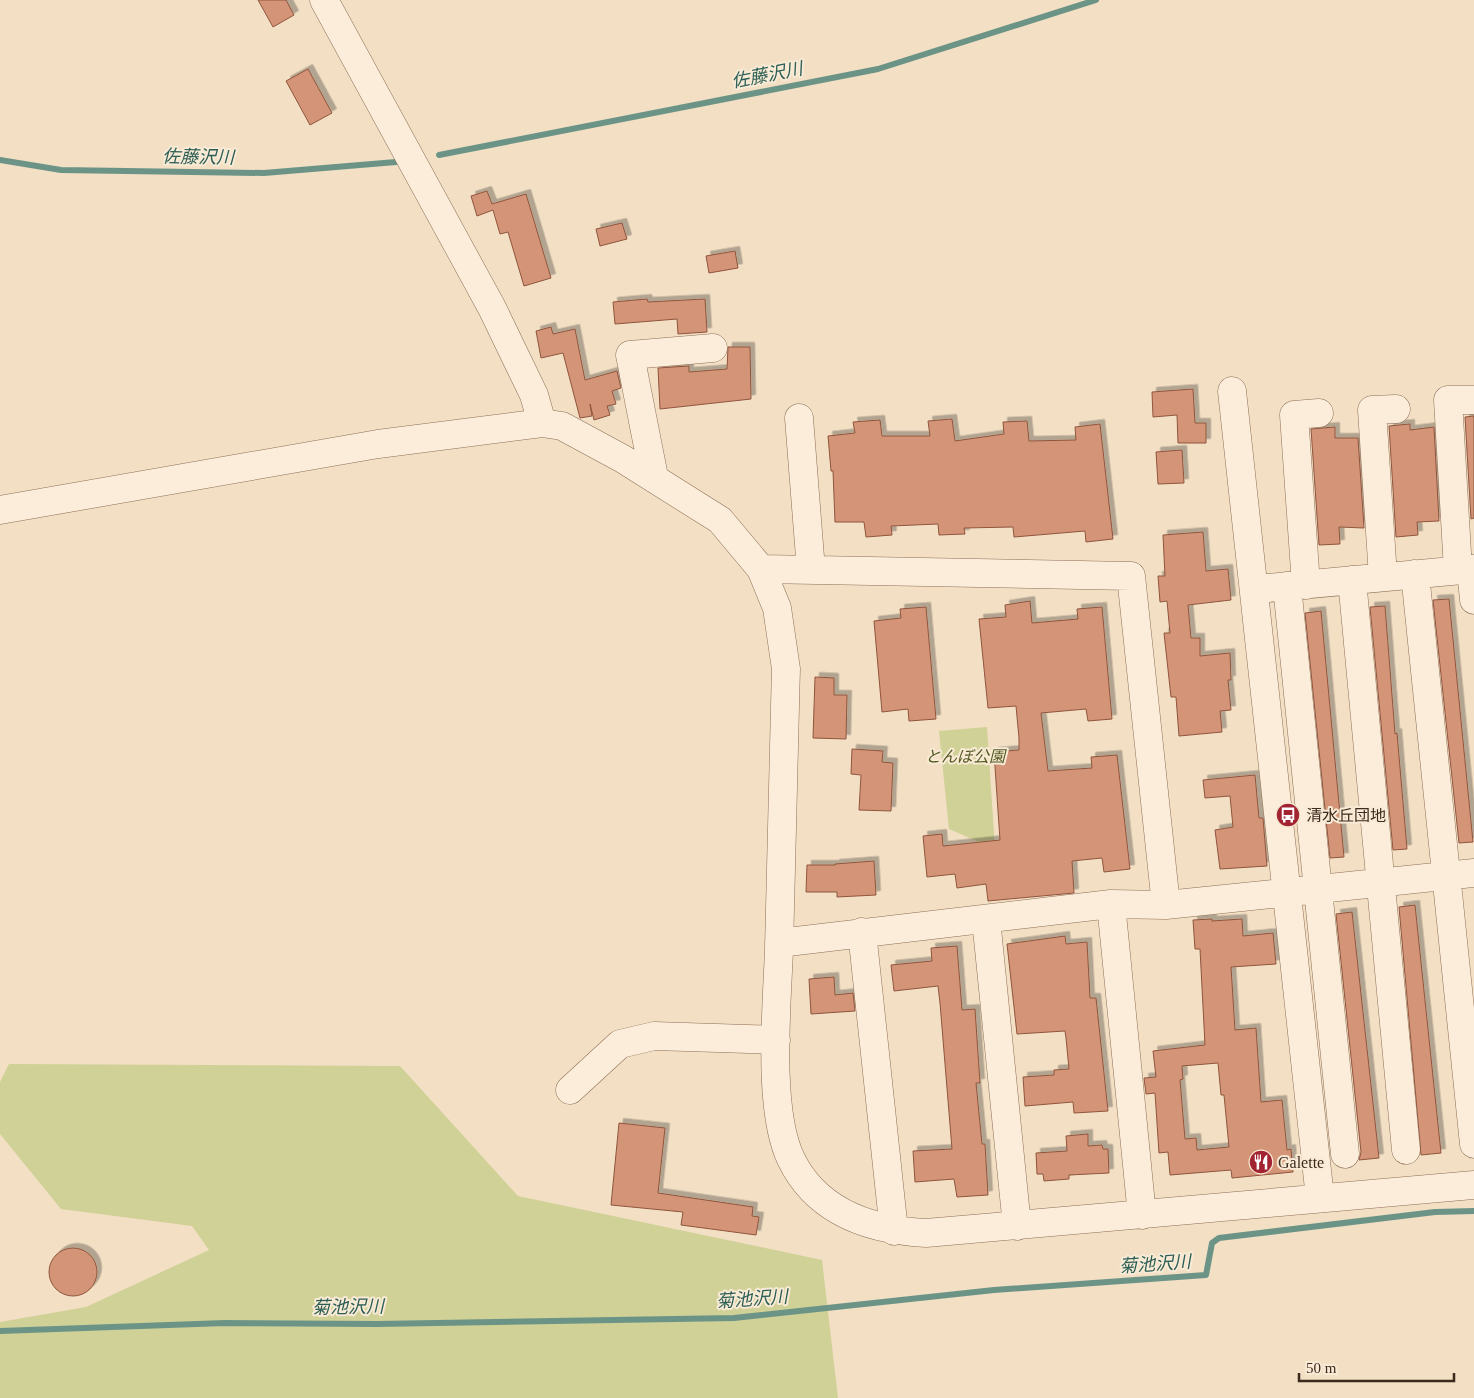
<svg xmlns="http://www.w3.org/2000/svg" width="1474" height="1398" viewBox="0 0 1474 1398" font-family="'Times New Roman','Noto Sans JP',serif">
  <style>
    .green { fill: #d0d197 }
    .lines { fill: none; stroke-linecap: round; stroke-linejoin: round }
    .stream { stroke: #6c9486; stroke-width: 6 }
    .building { fill: #d39477; stroke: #8f553d; fill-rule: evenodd; filter: url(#shadow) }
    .minor-casing { stroke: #8e6f59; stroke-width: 29 }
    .minor { stroke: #fbedd9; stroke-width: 28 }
    .labels { text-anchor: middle; stroke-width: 4; stroke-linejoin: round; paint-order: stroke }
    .park-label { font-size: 16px; font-style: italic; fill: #535b23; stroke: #f8ead5 }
    .poi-label { font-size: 16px; fill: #3d2a1e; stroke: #f8ead5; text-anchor: start }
    .water-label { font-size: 18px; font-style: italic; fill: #2c5e55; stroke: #f8ead5 }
  </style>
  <defs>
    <filter id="shadow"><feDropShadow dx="4.5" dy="-4.5" stdDeviation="0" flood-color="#0004"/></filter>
  </defs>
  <rect width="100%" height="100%" fill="#f2dfc4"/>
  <path class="green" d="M 987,727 L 995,849 L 949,829 L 939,731 Z
    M 9,1064 L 400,1066 L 518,1196 L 822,1260 L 838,1398 L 0,1398 L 0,1322 L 86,1307 L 209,1250 L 192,1226 L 61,1209 L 0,1134 L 0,1082 Z"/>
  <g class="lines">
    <path class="stream" d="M 439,155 L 878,69 L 1096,0
      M 0,160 L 61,170 L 264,173 L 396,162
      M 0,1331 L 225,1323 L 377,1324 L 734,1318 L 994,1290 L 1206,1275 L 1212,1243 L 1219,1238 L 1435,1212 L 1474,1211"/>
  </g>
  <path class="building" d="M 258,0 L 286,0 L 294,15 L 273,27 Z
    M 308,69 L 332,113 L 310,125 L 286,81 Z
    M 487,191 L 492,204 L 526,194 L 551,278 L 524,286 L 508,232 L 500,234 L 493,210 L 477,216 L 471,196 Z
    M 622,223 L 627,239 L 600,246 L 596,229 Z
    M 735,251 L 738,268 L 709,273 L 706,256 Z
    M 647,299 L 648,302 L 705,299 L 707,332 L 678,334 L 677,319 L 615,324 L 613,302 Z
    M 551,327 L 553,334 L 575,329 L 585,380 L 617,371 L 621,388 L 612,391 L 616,404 L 607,406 L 610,415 L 594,420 L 590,404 L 592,416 L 580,418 L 563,353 L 541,358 L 536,331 Z
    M 728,347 L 750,347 L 751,399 L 660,409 L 658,368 L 689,366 L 689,372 L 727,369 Z
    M 1193,389 L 1195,423 L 1206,423 L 1206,443 L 1178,443 L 1177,415 L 1153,417 L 1152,392 Z
    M 1474,416 L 1474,518 L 1471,519 L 1465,417 Z
    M 952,419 L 955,441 L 1004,434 L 1003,422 L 1027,421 L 1029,441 L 1076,440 L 1075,427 L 1100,424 L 1113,539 L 1086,542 L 1085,531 L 1014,537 L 1013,527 L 964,528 L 965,534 L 939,535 L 938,524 L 891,526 L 892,535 L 866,537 L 864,522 L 835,522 L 833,471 L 831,471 L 828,436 L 855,433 L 853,422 L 880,420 L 882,436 L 930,436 L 928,421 Z
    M 1410,424 L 1410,430 L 1434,427 L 1439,521 L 1417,522 L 1418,535 L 1396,537 L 1389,426 Z
    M 1335,427 L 1335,438 L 1358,438 L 1364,528 L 1339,527 L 1340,544 L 1319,545 L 1311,429 Z
    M 1182,450 L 1184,483 L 1158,484 L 1156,452 Z
    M 1203,532 L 1206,571 L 1228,569 L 1231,600 L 1188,605 L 1191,638 L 1200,638 L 1200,656 L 1230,653 L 1231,680 L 1228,680 L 1231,710 L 1220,711 L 1222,732 L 1179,736 L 1176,697 L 1171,697 L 1164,633 L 1170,633 L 1167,601 L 1160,602 L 1158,576 L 1165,576 L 1163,535 Z
    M 1449,599 L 1473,842 L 1459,843 L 1433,600 Z
    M 1030,601 L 1032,623 L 1078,619 L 1077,609 L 1102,607 L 1112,719 L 1088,721 L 1086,709 L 1041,713 L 1048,771 L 1092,768 L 1091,757 L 1117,755 L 1130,869 L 1104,872 L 1102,858 L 1072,861 L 1074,893 L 988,901 L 986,884 L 957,888 L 955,874 L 927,877 L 923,836 L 942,834 L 943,846 L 1000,840 L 994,752 L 1019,750 L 1019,738 L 1016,706 L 988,708 L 979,619 L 1006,617 L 1005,605 Z
    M 1385,606 L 1395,734 L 1397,733 L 1407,849 L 1393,850 L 1370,607 Z
    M 926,607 L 936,719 L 909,721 L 908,709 L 882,712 L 874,621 L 901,618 L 900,609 Z
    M 1321,611 L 1344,857 L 1330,858 L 1305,613 Z
    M 815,677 L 834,678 L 834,695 L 847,695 L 846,739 L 813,738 Z
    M 852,749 L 883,751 L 882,762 L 893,763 L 891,811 L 859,810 L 861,775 L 851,774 Z
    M 1255,775 L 1259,818 L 1263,818 L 1267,866 L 1220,869 L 1215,830 L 1233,827 L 1230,796 L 1205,798 L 1203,780 Z
    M 874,861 L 876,895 L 837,897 L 837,892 L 806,892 L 807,865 L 835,865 L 835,864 Z
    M 1415,905 L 1441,1153 L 1421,1155 L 1399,907 Z
    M 1352,912 L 1379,1158 L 1359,1160 L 1361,1152 L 1336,914 Z
    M 1212,919 L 1212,921 L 1242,919 L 1243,936 L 1273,933 L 1276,964 L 1231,967 L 1235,1030 L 1256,1028 L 1261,1102 L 1282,1100 L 1287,1150 L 1291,1149 L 1293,1172 L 1232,1178 L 1231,1170 L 1170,1175 L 1168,1152 L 1159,1153 L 1155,1093 L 1146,1094 L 1144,1078 L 1156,1077 L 1153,1051 L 1205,1045 L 1200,949 L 1195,949 L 1193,920 ZM 1218,1063 L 1221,1095 L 1224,1095 L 1229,1147 L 1197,1150 L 1196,1138 L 1185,1139 L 1180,1080 L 1183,1079 L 1182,1066 Z
    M 1065,936 L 1066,944 L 1087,942 L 1090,998 L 1096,998 L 1108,1111 L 1074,1113 L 1073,1102 L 1025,1106 L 1023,1077 L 1054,1075 L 1054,1070 L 1069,1069 L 1066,1038 L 1065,1031 L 1017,1034 L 1007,944 Z
    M 957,946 L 962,1010 L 975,1009 L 980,1083 L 976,1083 L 982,1144 L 985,1144 L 988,1195 L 957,1197 L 954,1179 L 915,1182 L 913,1151 L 952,1149 L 940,1003 L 938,986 L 894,991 L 891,965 L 932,961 L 931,948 Z
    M 834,977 L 835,995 L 853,993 L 855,1011 L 811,1014 L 809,979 Z
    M 619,1123 L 665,1128 L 658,1193 L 753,1207 L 752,1216 L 759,1217 L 756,1235 L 681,1225 L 683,1212 L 611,1205 Z
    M 1088,1134 L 1088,1146 L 1102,1145 L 1103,1149 L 1108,1149 L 1109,1173 L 1069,1175 L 1069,1179 L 1044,1181 L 1043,1174 L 1037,1174 L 1036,1153 L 1067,1151 L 1066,1136 Z
    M49 1272a24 24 0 1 1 48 0a24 24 0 1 1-48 0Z"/>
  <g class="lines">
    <g class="minor-casing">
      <path id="minor" d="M 324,0 L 492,308 L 534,395 L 542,423
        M 1232,391 L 1320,1198
        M 799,418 L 811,570
        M 654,477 L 630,355 L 713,348
        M 0,510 L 378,444 L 542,423 L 562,426 L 623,459 L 720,520 L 761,569 L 777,608 L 786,669 C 783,762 781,855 779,949 C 777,1005 767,1109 791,1159 C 817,1213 871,1230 926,1233 L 1474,1185
        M 761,569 L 1131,576 L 1166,905 L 1474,873
        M 1471,569 L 1474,600
        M 1458,570 L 1448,400 L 1474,400
        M 1415,574 L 1474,1144
        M 1383,577 L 1372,410 L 1396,409
        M 1352,580 L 1406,1150
        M 1306,585 L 1294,415 L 1319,413
        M 1287,586 L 1345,1154
        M 1268,588 L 1474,569
        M 1111,904 L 1142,1215
        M 986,919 L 1017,1226
        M 862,932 L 894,1231
        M 779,943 L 1111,904 L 1166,905
        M 570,1090 L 620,1044 L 654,1036 L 776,1040"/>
    </g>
    <use href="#minor" class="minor"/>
  </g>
  <defs>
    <g id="bus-disc" transform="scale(1.25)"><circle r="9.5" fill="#a22432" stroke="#f8ead5"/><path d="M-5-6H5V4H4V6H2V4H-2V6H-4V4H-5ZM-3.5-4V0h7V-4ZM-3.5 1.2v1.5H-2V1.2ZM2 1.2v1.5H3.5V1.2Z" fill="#fff"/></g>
    <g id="restaurant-disc" transform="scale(1.25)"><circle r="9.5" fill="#a22432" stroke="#f8ead5"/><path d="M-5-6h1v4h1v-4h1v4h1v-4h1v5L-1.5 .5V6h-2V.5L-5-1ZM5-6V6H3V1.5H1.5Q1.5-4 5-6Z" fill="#fff"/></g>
  </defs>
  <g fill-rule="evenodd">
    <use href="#bus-disc" x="1288" y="815"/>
    <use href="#restaurant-disc" x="1261" y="1162"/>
  </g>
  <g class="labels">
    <g class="park-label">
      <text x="965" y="762">とんぼ公園</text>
    </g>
    <g class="poi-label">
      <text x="1306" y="821">清水丘団地</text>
      <text x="1278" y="1168">Galette</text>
    </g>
    <g class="water-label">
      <text transform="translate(767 75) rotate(-11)" y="6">佐藤沢川</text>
      <text transform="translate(198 157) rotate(1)" y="6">佐藤沢川</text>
      <text transform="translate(1155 1264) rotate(-4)" y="6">菊池沢川</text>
      <text transform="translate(752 1299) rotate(-4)" y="6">菊池沢川</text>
      <text transform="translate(348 1307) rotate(-1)" y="6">菊池沢川</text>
    </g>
  </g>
  <path d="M1299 1373v8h155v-8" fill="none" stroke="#3d2a1e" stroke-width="2.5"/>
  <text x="1306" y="1373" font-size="15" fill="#3d2a1e" stroke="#f8ead5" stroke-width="4" paint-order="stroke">50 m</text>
</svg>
